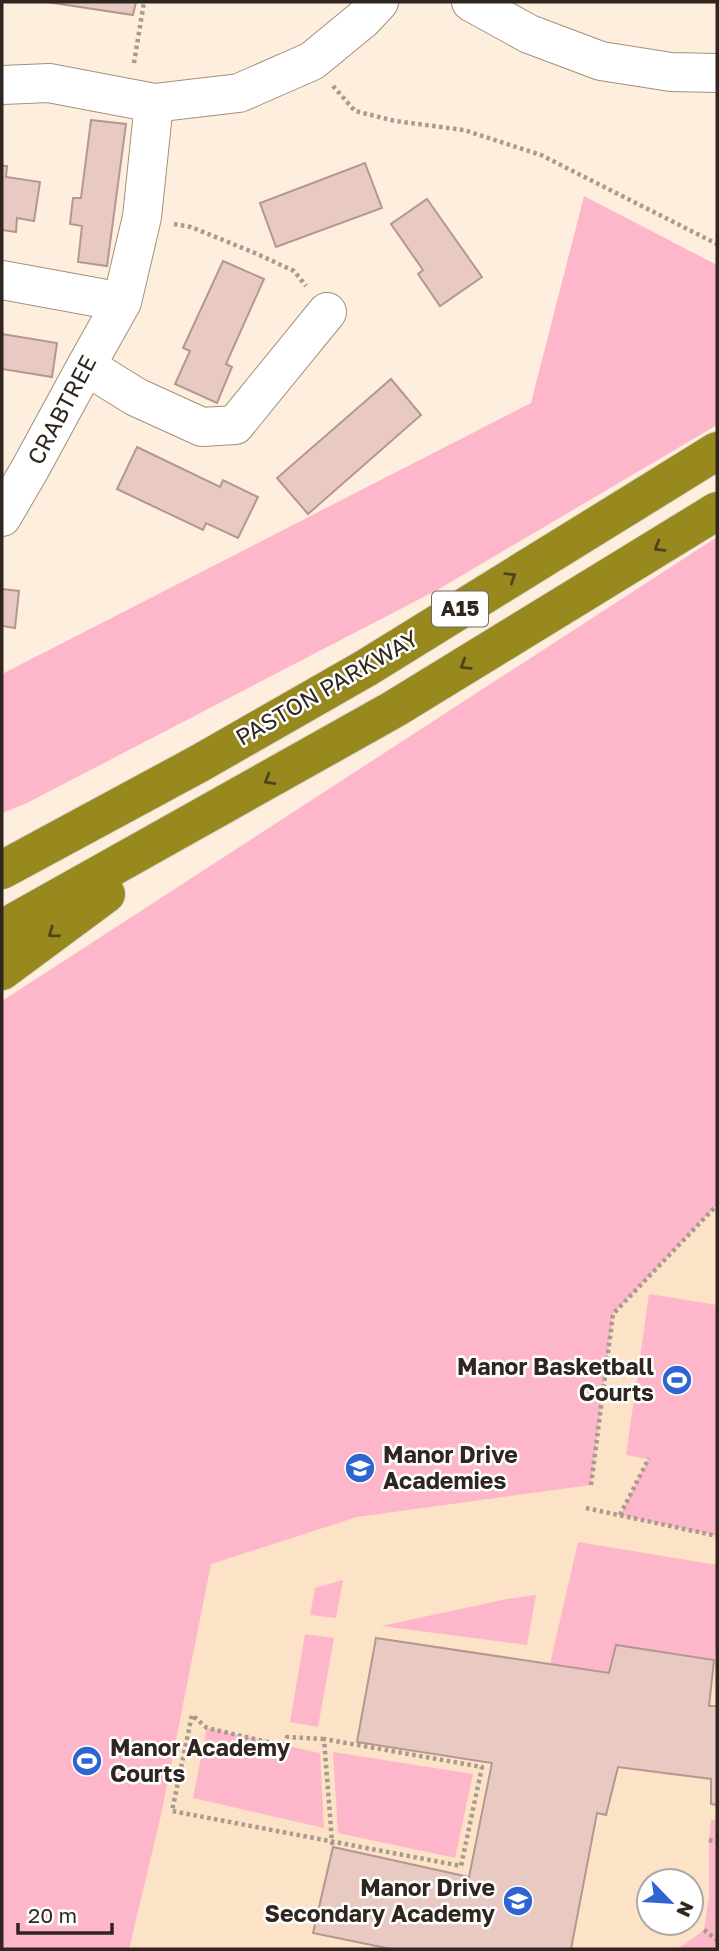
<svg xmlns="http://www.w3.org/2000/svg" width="719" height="1951" viewBox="0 0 719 1951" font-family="'Golos Text',sans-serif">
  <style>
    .built { fill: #fce2c6; fill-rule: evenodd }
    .green { fill: #feb7ca }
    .building { fill: #e8cac2; stroke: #b49790; stroke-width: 2 }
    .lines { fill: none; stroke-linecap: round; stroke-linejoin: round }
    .minor-casing { stroke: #a3907c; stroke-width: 40 }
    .highway-casing { stroke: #dad8d7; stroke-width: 40 }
    .path { stroke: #a89b8e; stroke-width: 4.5; stroke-dasharray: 3.5 3.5; stroke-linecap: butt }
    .minor { stroke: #fff; stroke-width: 38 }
    .highway { stroke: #97891d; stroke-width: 38 }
    .oneway { stroke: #4e441e }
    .labels { text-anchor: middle; stroke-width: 5; stroke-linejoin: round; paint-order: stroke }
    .shield { fill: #fff; stroke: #6d6862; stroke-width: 2 }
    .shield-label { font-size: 21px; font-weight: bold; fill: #2f271f }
    .street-label { font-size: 23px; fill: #2f271f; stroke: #fff }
    .poi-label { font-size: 23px; font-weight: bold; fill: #2f271f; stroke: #fff; text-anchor: end }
  </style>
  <rect width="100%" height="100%" fill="#feeedd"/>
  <path class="built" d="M 717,600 L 717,1949 L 2,1949 ZM 649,1881 L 691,1881 L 691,1923 L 649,1923 Z"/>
  <path class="green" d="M 584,196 L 717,265 L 717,425 L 439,589 L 27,803 L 2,813 L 2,674 L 531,403 Z
    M 717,537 L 717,1205 L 613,1314 L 591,1485 L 357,1517 L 211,1564 L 161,1815 L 129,1949 L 2,1949 L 2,1001 Z
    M 649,1294 L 717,1305 L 717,1536 L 620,1515 L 648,1459 L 626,1455 Z
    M 578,1542 L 717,1565 L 717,1638 L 714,1660 L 616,1645 L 609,1673 L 550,1664 Z
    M 343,1580 L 336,1618 L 310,1615 L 315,1588 Z
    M 536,1595 L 527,1645 L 381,1626 L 507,1599 Z
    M 305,1634 L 334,1638 L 318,1727 L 290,1722 Z
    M 207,1728 L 320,1753 L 324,1828 L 193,1798 Z
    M 333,1752 L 473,1774 L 455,1858 L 338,1833 Z
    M 711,1820 L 717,1821 L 717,1949 L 672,1949 L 682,1946 L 704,1930 L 709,1897 L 709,1840 Z"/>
  <path class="building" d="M 47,2 L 136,2 L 133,15 Z
    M 91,120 L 126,124 L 107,266 L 78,262 L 82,226 L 70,224 L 73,198 L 81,198 Z
    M 365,163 L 382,208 L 276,247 L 260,203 Z
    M 2,166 L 7,166 L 6,177 L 40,182 L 34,221 L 17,218 L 16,232 L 2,230 Z
    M 427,199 L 482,277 L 440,306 L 418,274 L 423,270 L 391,224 Z
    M 223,261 L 264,279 L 226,364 L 232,367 L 217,403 L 175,384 L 190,351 L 183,348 Z
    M 2,334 L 57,343 L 52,377 L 2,369 Z
    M 391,379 L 421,415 L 308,514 L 277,478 Z
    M 137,447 L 220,487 L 223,480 L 258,497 L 238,538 L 206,523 L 203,530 L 117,489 Z
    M 2,589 L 19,591 L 15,628 L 2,626 Z
    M 376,1638 L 609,1673 L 616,1645 L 714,1660 L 709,1706 L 717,1706 L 717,1805 L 711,1804 L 711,1779 L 618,1767 L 606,1815 L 597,1813 L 571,1949 L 391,1949 L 313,1933 L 333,1847 L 469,1877 L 492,1763 L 357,1742 Z"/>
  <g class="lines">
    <g class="minor-casing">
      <path id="minor" d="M 471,2 L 529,34 L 601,61 L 671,72 L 717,73
        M 2,85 L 49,83 L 154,103 L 239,93 L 312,61 L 363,19 L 379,2
        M 2,280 L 122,302
        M 86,366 L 136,397 L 202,427 L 235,425 L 327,312
        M 2,517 L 30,469 L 86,366 L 122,302 L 142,217 L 154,103"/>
    </g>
    <g class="highway-casing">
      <path id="highway" d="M 2,870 L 200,763 L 366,668 L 717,451
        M 2,929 L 394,709 L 717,511
        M 2,971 L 106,894"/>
    </g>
    <path class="path" d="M 134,63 L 144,2
      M 333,86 L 355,111 L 395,121 L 464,130 L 541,155 L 717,244
      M 174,224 L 191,227 L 255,253 L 294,271 L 306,286
      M 591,1485 L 613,1314 L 717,1205
      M 586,1508 L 717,1536
      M 620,1515 L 649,1458
      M 324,1739 L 287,1737 L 285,1746 L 207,1728 L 192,1715 L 172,1811 L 461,1866 L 482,1767 L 324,1739 L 332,1842 L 333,1847
      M 709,1840 L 717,1842
      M 704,1930 L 717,1940
      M 571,1949 L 571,1948"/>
    <use href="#minor" class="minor"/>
    <use href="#highway" class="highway"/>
  </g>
  <defs><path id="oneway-chevron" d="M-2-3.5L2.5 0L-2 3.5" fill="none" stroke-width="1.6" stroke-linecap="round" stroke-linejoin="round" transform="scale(1.75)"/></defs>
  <g class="oneway">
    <use href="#oneway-chevron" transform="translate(659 547) rotate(149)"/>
    <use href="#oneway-chevron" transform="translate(511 577) rotate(-32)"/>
    <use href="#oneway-chevron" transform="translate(465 665) rotate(148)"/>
    <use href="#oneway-chevron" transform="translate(269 780) rotate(150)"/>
    <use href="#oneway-chevron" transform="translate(53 933) rotate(143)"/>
  </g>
  <defs>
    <g id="stadium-disc" transform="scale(1.575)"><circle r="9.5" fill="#2f64d3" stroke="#fff"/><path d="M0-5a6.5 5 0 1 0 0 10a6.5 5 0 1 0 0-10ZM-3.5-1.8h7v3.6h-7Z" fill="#fff"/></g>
    <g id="school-disc" transform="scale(1.575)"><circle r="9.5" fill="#2f64d3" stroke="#fff"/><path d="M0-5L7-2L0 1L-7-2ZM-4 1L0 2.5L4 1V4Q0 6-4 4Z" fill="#fff"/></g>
  </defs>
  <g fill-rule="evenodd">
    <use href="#stadium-disc" x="677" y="1380"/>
    <use href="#school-disc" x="360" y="1468"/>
    <use href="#stadium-disc" x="87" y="1761"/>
    <use href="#school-disc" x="518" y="1901"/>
  </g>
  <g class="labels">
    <rect class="shield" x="432" y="591.5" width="56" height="35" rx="5"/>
    <g class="shield-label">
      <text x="460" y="616">A15</text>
    </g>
    <g class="street-label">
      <text transform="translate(62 410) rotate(-62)" y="8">CRABTREE</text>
      <text transform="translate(327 688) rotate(-30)" y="8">PASTON PARKWAY</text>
    </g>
    <g class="poi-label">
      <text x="654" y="1375">Manor Basketball<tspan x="654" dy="26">Courts</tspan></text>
      <text x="383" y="1463" text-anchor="start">Manor Drive<tspan x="383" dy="26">Academies</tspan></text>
      <text x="110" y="1756" text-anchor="start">Manor Academy<tspan x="110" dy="26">Courts</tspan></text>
      <text x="495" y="1896">Manor Drive<tspan x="495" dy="26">Secondary Academy</tspan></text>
    </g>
  </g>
  <rect width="719" height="1951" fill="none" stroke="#2f271f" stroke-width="7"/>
  <g transform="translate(670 1902) rotate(115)"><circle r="33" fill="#ffffff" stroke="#aca9a5" stroke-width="2"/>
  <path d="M0-5L12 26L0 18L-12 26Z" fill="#2f64d3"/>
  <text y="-10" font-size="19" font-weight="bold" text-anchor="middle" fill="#2f271f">N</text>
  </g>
  <path d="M18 1923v10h94v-10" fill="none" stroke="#2f271f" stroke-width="3.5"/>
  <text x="28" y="1923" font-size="21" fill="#2f271f" stroke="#ffffff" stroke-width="5" paint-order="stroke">20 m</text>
</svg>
